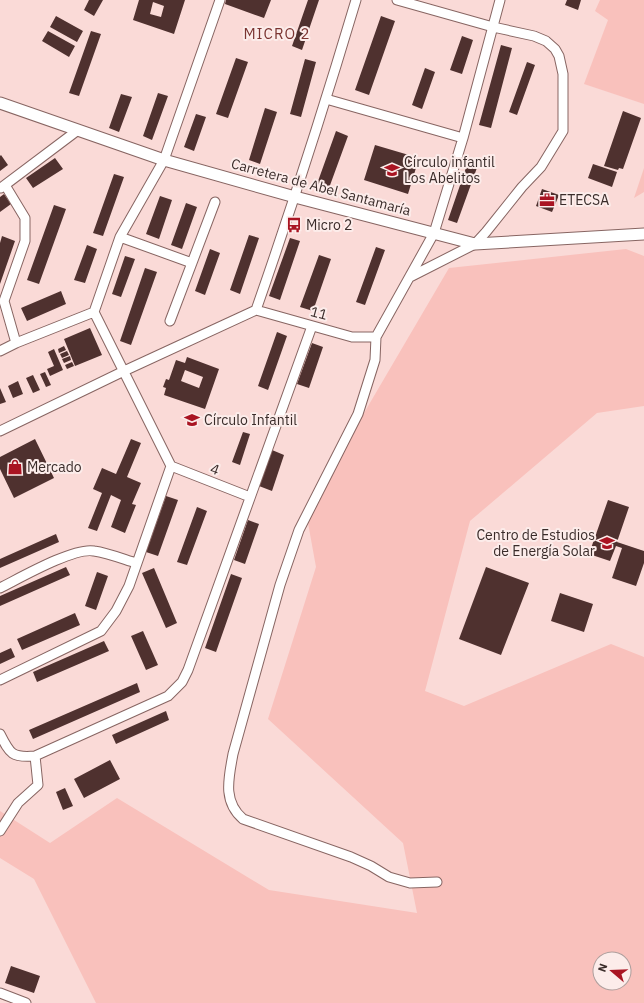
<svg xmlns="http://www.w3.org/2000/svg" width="644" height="1003" viewBox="0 0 644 1003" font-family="'IBM Plex Sans',sans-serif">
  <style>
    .green { fill: #f9c1bc; fill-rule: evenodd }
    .building { fill: #4f312f; fill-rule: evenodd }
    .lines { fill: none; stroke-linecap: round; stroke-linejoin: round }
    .minor-casing { stroke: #876562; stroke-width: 11 }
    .major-casing { stroke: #876562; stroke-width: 13 }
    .minor { stroke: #fff; stroke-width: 9 }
    .major { stroke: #fff; stroke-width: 11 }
    .labels { text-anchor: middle; stroke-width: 4; stroke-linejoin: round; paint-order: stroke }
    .poi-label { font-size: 14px; fill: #3a2c2a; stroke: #fcecea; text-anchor: start }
    .street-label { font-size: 14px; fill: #3a2c2a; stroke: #fcecea }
    .neighbourhood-label { font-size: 15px; letter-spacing: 1px; fill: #7b3431; stroke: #fcecea }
  </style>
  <rect width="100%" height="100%" fill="#fadad7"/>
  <path class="green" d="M 600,0 L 644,0 L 644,104 L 584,84 L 608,20 L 595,11 Z
    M 644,168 L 644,192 L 634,198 Z
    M 626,249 L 644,256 L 644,406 L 597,413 L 470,521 L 425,691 L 464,706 L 611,644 L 644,657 L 644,1003 L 96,1003 L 34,879 L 0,858 L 0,811 L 50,843 L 117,798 L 269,890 L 417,913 L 403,843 L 268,719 L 316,567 L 306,512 L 449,268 ZM 600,959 L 624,959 L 624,983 L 600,983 Z"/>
  <path class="building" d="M 89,0 L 103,0 L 94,16 L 84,10 Z
    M 139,0 L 185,0 L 174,34 L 133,20 ZM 153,2 L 164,6 L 161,17 L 150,14 Z
    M 226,0 L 271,0 L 264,18 L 225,4 Z
    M 308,0 L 319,0 L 302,50 L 292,46 Z
    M 567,0 L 581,0 L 578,10 L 565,5 Z
    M 56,16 L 83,31 L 77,42 L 50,27 Z
    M 381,16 L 395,21 L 369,95 L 355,90 Z
    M 48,31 L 75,46 L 69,57 L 42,41 Z
    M 91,31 L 101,34 L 79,96 L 69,93 Z
    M 462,36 L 473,40 L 462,74 L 450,70 Z
    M 501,45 L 512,48 L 491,128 L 479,125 Z
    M 236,58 L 248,62 L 228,118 L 216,114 Z
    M 305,59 L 316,62 L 301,117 L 290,114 Z
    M 527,62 L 535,65 L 517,115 L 509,112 Z
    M 425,68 L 435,72 L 422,109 L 412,105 Z
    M 158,93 L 168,96 L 152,140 L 143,136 Z
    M 121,94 L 132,97 L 119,132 L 109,128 Z
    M 265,108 L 277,112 L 260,164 L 249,160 Z
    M 623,111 L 641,118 L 623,169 L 619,168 L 618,170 L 604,166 Z
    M 196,114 L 206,117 L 194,151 L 184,147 Z
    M 336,131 L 348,136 L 329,188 L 317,184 Z
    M 375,145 L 419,158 L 408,194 L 364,180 Z
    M 1,155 L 8,165 L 0,171 L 0,156 Z
    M 55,158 L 63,169 L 33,188 L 26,178 Z
    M 468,162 L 478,165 L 457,223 L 448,220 Z
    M 593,164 L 617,172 L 612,187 L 588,178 Z
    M 114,174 L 124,177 L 103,236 L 93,233 Z
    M 542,189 L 559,195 L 552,212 L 536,206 Z
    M 4,194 L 11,204 L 0,212 L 0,197 Z
    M 160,196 L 172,200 L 159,239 L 146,234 Z
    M 186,203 L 197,207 L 182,249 L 171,245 Z
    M 54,205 L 66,209 L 39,284 L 27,280 Z
    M 249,235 L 259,238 L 240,294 L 230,290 Z
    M 2,236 L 15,241 L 0,284 L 0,243 Z
    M 290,238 L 300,241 L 280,300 L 269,296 Z
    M 87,245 L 97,249 L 85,283 L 74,280 Z
    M 376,247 L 385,250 L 365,305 L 356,302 Z
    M 210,249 L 220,253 L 205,295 L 195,291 Z
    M 319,255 L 331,259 L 313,311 L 300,307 Z
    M 125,256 L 135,259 L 121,297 L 112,294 Z
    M 145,268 L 157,272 L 131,345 L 120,341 Z
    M 61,291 L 66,304 L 27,321 L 21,308 Z
    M 90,328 L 102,355 L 75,366 L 64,339 Z
    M 277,332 L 287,336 L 268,390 L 258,386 Z
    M 312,343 L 323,347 L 309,388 L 297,384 Z
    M 64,346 L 66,350 L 59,353 L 58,349 Z
    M 54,349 L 63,370 L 50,376 L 47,369 L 54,366 L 48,352 Z
    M 67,351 L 69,355 L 62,358 L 60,354 Z
    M 70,356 L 71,360 L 64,363 L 62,359 Z
    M 187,357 L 219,369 L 205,409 L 164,395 L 166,388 L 163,387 L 166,379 L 169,380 L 176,360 L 185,363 ZM 185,370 L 203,377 L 199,388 L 181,381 Z
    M 72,362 L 74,366 L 67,369 L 65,365 Z
    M 45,372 L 51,385 L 46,387 L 40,374 Z
    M 33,375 L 40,390 L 33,393 L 26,378 Z
    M 18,381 L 23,394 L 13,398 L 8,386 Z
    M 0,388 L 6,402 L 0,404 Z
    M 243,432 L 250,434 L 240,465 L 232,462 Z
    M 35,439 L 54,478 L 14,498 L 0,469 L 0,457 Z
    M 131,439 L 141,443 L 127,477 L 141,483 L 132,504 L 136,505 L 125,533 L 111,527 L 121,500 L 111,495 L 97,531 L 88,528 L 102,493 L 93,489 L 102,468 L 116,474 Z
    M 272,450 L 284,455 L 272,491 L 259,486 Z
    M 166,496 L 178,500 L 158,556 L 146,552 Z
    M 608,500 L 629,507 L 617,542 L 644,551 L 644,563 L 636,586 L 612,578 L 622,548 L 616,546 L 610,561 L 589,554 Z
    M 197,507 L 207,511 L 187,565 L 177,562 Z
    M 248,520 L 259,524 L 245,564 L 234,560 Z
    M 56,534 L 59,542 L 0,568 L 0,559 Z
    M 66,567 L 70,575 L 0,606 L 0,596 Z
    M 486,567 L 529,583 L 501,655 L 459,639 Z
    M 154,568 L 177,623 L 166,628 L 142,573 Z
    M 97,572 L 108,576 L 96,610 L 85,606 Z
    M 231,574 L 242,578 L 216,652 L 205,648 Z
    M 560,593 L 593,604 L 584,632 L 551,621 Z
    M 75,613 L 80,625 L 22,650 L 17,639 Z
    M 143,631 L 158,665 L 146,670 L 131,636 Z
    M 104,641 L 109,651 L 37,682 L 33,672 Z
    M 11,648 L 15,657 L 0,664 L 0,653 Z
    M 137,683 L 140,692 L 33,739 L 29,730 Z
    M 166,711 L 169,720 L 116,744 L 112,735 Z
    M 110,760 L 120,779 L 84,798 L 74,779 Z
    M 65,788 L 73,806 L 63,810 L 56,792 Z
    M 11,966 L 40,976 L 34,993 L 5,983 Z"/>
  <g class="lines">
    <g class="minor-casing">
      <path id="minor" d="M 397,0 L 493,27 L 534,36 L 546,41 L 555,49 L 559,56 L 563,74 L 563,131 L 541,167 L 522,187 L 486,232 L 475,244 L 410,277
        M 326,99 L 463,138
        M 5,185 L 25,218 L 25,241 L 4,301 L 16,343
        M 1,188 L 78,130
        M 120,237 L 192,263
        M 256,310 L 352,337 L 376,337
        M 170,321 L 215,202
        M 0,351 L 16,343 L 94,312
        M 0,431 L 124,371 L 256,310 C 292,207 325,104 356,0
        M 171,466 L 250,497
        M 0,588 C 20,578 74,547 94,551 C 108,553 123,559 136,563
        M 0,680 L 101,631 L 116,611 L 129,586 L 171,466 L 94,312 L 120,237 L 164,160 L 220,0
        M 0,734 C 10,754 12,758 35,756 L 168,696 L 182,682 L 188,670 L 312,326
        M 0,831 L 18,803 L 38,785 L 35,756
        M 437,882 L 410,883 L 389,877 L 371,866 L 351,857 L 243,819 C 222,801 229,777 233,754 L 280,585 L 299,530 L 358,414 L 375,360 L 376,337 L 434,233 L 463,138 L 500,0
        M 0,993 L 26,1003"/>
    </g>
    <g class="major-casing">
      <path id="major" d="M 0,103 L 164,160 L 295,197 L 475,244 L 644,234"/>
    </g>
    <use href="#minor" class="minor"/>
    <use href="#major" class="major"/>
  </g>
  <defs>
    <g id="school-bare" transform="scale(1.2)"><path d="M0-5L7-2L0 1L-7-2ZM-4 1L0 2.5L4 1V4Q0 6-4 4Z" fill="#a91422" stroke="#fcecea" stroke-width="2.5" paint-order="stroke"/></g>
    <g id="office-bare" transform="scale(1.2)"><path d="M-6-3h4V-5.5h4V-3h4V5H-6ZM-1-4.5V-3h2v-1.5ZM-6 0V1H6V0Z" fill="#a91422" stroke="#fcecea" stroke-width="2.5" paint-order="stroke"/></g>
    <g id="bus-bare" transform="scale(1.2)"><path d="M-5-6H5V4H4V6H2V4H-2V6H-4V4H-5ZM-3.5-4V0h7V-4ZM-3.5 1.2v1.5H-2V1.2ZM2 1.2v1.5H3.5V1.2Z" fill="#a91422" stroke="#fcecea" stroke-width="2.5" paint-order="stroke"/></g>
    <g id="shop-bare" transform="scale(1.2)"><path d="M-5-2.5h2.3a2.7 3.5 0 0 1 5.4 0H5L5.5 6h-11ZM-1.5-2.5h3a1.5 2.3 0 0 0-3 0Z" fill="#a91422" stroke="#fcecea" stroke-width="2.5" paint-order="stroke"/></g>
    <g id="university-bare" transform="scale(1.2)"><path d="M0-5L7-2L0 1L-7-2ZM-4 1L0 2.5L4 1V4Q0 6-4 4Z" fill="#a91422" stroke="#fcecea" stroke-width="2.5" paint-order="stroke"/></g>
  </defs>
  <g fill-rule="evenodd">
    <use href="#school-bare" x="392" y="170"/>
    <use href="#office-bare" x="547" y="200"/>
    <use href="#bus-bare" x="294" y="225"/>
    <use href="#school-bare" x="192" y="420"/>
    <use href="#shop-bare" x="15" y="467"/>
    <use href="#university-bare" x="607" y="543"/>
  </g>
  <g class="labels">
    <g class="poi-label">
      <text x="404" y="167">Círculo infantil<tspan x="404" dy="16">Los Abelitos</tspan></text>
      <text x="559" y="205">ETECSA</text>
      <text x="306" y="230">Micro 2</text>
      <text x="204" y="425">Círculo Infantil</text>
      <text x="27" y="472">Mercado</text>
      <text x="595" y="540" text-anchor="end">Centro de Estudios<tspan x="595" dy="16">de Energía Solar</tspan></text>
    </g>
    <g class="street-label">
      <text transform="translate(321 187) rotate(15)" y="5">Carretera de Abel Santamaría</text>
      <text transform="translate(319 313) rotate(15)" y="5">11</text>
      <text transform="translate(215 469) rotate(21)" y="5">4</text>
    </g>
    <g class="neighbourhood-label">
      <text x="277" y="39">MICRO 2</text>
    </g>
  </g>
  <g transform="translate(612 971) rotate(289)"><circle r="19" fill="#fcecea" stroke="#ae9f9d"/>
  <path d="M0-3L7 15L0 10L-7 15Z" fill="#a91422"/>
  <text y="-6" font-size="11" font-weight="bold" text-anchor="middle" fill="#3a2c2a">N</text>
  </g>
</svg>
